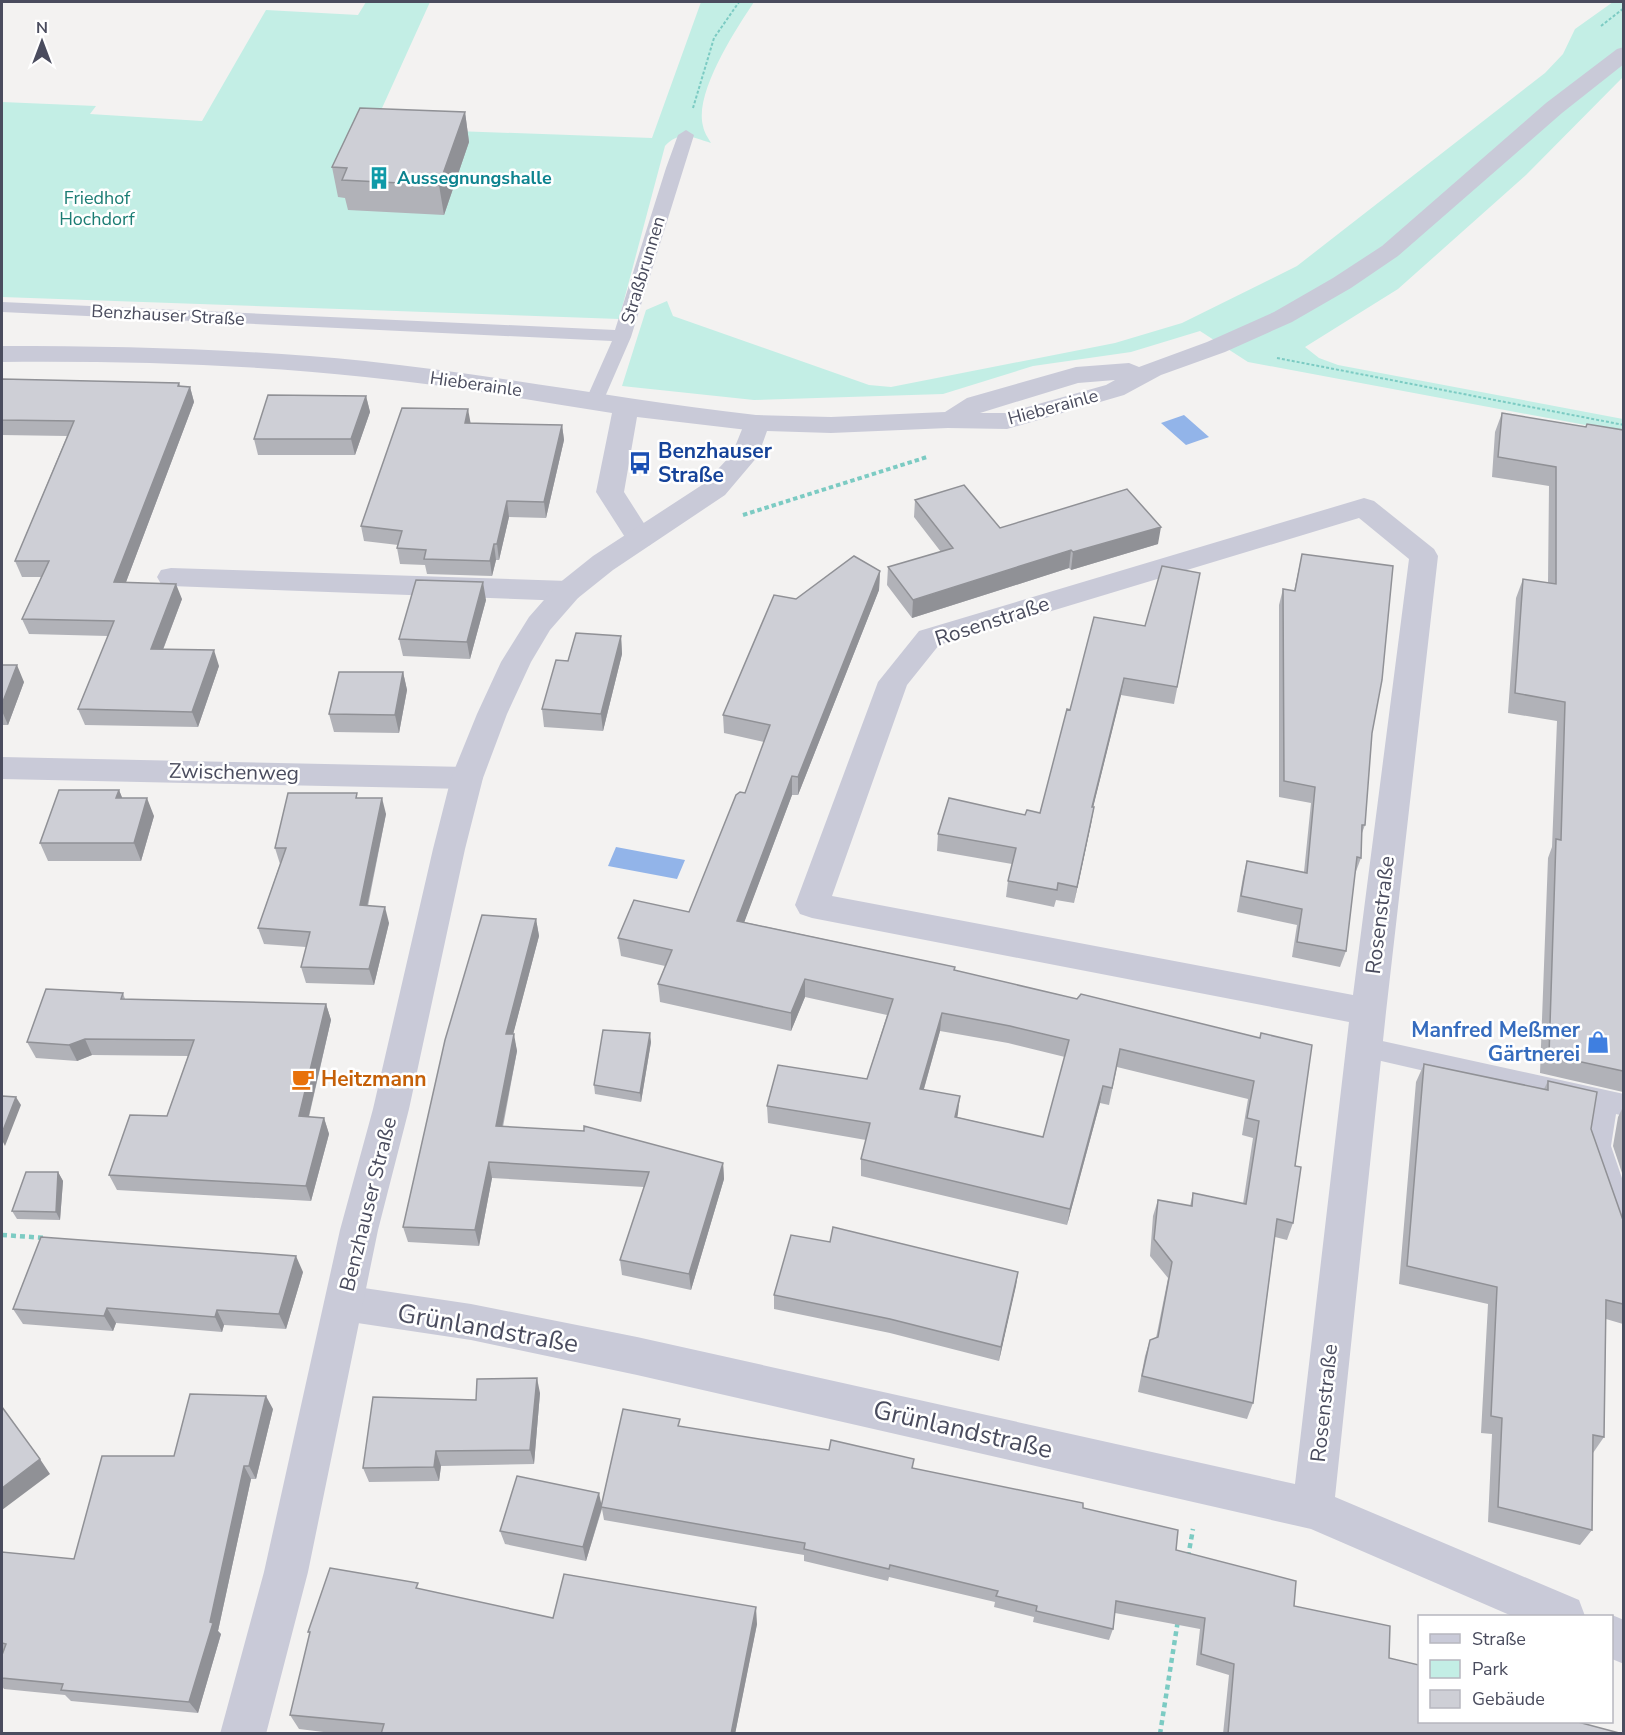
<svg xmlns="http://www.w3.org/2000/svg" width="1625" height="1735" viewBox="0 0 1625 1735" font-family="'Nunito Sans',sans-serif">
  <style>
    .green { fill: #c3eee5 }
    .water { fill: #92b4e9 }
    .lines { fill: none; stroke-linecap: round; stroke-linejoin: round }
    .path-far2 { stroke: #7ccbc3; stroke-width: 2; stroke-dasharray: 3 2; stroke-linecap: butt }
    .path-far1 { stroke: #7ccbc3; stroke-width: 4; stroke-dasharray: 4.5 3; stroke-linecap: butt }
    .path { stroke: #7ccbc3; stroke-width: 4.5; stroke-dasharray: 5 4; stroke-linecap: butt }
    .service { fill: #c9cad8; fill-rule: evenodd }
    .minor { fill: #c9cad8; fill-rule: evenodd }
    .tertiary { fill: #c9cad8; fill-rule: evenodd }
    .wall { fill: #b1b2b8; fill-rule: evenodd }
    .shaded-wall { fill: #909196 }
    .building { fill: #cecfd6; stroke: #909196; stroke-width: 1.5; fill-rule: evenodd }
    .labels { text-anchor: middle; stroke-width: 5; stroke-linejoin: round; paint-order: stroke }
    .far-culture-label { font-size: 18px; font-weight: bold; fill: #0d838f; stroke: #fff; text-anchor: start }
    .far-park-label { font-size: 18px; fill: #1c7d74; stroke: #fff }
    .far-street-label { font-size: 18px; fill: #4a4c5e; stroke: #fff }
    .transit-label { font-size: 21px; font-weight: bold; fill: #164399; stroke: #fff; text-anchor: start }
    .street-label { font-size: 21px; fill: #4a4c5e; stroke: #fff }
    .shop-label { font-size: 21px; font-weight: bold; fill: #366cbe; stroke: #fff; text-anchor: end }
    .food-label { font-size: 21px; font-weight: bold; fill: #c56008; stroke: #fff; text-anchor: start }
    .near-street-label { font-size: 26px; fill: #4a4c5e; stroke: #fff }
  </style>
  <rect width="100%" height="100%" fill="#f3f2f1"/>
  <path class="green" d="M 366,2 L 430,2 L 373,128 L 652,138 L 701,2 L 754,2 C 736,29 694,93 703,126 C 704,132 708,138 711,143 C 693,137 679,130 665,146 L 619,319 L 2,297 L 2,102 L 96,106 L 90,114 L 202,121 L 266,10 L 358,15 Z
    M 1613,2 L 1623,2 L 1623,77 L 1526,175 L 1398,289 L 1305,347 L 1319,358 L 1338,365 L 1623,419 L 1623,432 L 1248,362 L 1200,331 L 1131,352 L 1033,366 L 943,394 L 754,400 L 622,386 L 646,310 L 667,301 L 673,316 L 869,385 L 891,387 L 1115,343 L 1182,323 L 1297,266 L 1545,73 L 1563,54 L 1575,29 Z"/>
  <path class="water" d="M 1184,415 L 1209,437 L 1186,445 L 1161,423 Z
    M 616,847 L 685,860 L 677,879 L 608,866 Z"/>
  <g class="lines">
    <path class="path-far2" d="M 1601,26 L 1624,8
      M 693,108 L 714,38 L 739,2
      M 1277,358 L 1624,425"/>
    <path class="path-far1" d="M 743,515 L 927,457"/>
    <path class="path" d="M 2,1235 L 46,1238
      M 1188,1557 L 1193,1529
      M 1160,1734 L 1178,1620"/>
    <path class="service" d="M 686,130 L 694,135 L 631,337 L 601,406 L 587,406 L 585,402 L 612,341 L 2,312 L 2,302 L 615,330 L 666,168 L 678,135 Z
      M 1364,1037 L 1624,1094 L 1624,1116 L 1616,1114 L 1611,1146 L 1624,1184 L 1624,1239 L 1614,1236 L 1610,1227 L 1583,1146 L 1590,1109 L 1355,1055 L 1351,1048 L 1355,1041 Z"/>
    <path class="minor" d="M 2,346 C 123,346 244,349 365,361 C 496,375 625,400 756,415 L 765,417 L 769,423 L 765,429 L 756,431 L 637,417 L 624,492 L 654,539 L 650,545 L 640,548 L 630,545 L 596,492 L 612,413 C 530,400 448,385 365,377 C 244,364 123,361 2,362 Z
      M 1364,498 L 1374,501 L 1434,549 L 1438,556 L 1386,1012 L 1335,1497 L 1579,1600 L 1585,1616 L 1512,1616 L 1311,1529 L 637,1375 L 471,1340 L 344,1321 L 330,1316 L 324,1303 L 330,1290 L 344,1285 L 471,1304 L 637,1337 L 1295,1484 L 1349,1022 L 812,918 L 800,914 L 795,905 L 878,682 L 919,631 ZM 1359,518 L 1409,559 L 1353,995 L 832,896 L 907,685 L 939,645 Z
      M 171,568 L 568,581 L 578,584 L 582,591 L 578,598 L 568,601 L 171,586 L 161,584 L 157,577 L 161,570 Z
      M 2,757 L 467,767 L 478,770 L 483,778 L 478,786 L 467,789 L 2,779 Z
      M 1612,1615 L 1624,1620 L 1624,1664 L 1612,1659 L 1612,1616 L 1608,1616 Z"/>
    <path class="tertiary" d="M 1624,47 L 1624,64 L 1562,113 L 1398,256 L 1351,288 L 1292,322 L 1225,352 L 1161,375 L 1124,395 L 1007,429 L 948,428 L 831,433 L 767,431 L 758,456 L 725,495 L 613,570 L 578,598 L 550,630 L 531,662 L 507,714 L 483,778 L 465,849 L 409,1109 L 378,1230 L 308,1572 L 266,1734 L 220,1734 L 264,1572 L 340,1230 L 373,1109 L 433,849 L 451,778 L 477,714 L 501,662 L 529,617 L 558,584 L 593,556 L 705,483 L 732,454 L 747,417 L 756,415 L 831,417 L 945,412 L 967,398 L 1076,367 L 1129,363 L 1139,367 L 1207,342 L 1274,312 L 1333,278 L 1382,246 L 1546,103 L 1617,49 ZM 1115,380 L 1106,385 L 1006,413 L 980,413 L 1078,383 Z"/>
  </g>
  <path class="wall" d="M 465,112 L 469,142 L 444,215 L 348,210 L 345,198 L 338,197 L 332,167 Z
    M 2,379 L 179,383 L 181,387 L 190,387 L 194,402 L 126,582 L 182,599 L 163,650 L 219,666 L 198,727 L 85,725 L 78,709 L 108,636 L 29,634 L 22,619 L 41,577 L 22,577 L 15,561 L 67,436 L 2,435 Z
    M 366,396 L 370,412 L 355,455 L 258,455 L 254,439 Z
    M 1502,413 L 1586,427 L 1587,424 L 1623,430 L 1623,1092 L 1540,1073 L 1548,858 L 1552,847 L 1557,721 L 1508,713 L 1516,598 L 1523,579 L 1548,583 L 1549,486 L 1492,477 L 1495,432 Z
    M 471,423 L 562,425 L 564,440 L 546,518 L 509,517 L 499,560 L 496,560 L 492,576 L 427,574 L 425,565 L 400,564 L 397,548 L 398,545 L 364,541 L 361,526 Z
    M 915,500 L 1000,528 L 1158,544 L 1071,570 L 1069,568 L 912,618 L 887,585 L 888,567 L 941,552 L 914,517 Z
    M 1302,554 L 1372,733 L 1365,825 L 1362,833 L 1361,858 L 1355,874 L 1346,951 L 1340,967 L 1292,957 L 1297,925 L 1237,912 L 1243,877 L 1247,861 L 1304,872 L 1311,803 L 1279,797 L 1279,605 L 1283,589 L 1294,591 Z
    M 880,571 L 879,590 L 798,795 L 792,795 L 744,922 L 955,967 L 954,970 L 1077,999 L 1260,1038 L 1261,1033 L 1295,1166 L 1293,1223 L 1287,1240 L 1275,1237 L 1253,1403 L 1247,1419 L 1138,1392 L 1145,1356 L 1150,1340 L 1156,1338 L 1168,1278 L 1150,1256 L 1153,1216 L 1158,1200 L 1190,1206 L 1193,1193 L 1243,1204 L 1253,1138 L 1242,1135 L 1248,1099 L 1117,1067 L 1109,1105 L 1100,1103 L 1067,1225 L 861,1176 L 861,1159 L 866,1140 L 768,1123 L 767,1106 L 867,1079 L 887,1015 L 805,997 L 791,1031 L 660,1002 L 658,984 L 665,966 L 621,956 L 618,938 L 689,912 L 745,793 L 764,742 L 724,733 L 723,715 L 796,599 ZM 940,1031 L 1008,1043 L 1065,1057 L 1043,1137 L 957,1117 L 958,1113 L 924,1089 Z
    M 1200,573 L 1174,704 L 1121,695 L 1093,807 L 1094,807 L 1091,824 L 1074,903 L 1056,900 L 1054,907 L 1006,897 L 1008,881 L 1012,864 L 937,851 L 938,834 L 1040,813 L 1145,626 Z
    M 486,600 L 470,659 L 403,656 L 399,639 Z
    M 621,636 L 622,654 L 603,731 L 544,727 L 542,709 L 568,661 Z
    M 2,665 L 24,682 L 8,725 L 2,725 Z
    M 403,672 L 407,690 L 399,733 L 334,732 L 329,714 Z
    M 119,790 L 122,798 L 154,816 L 141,861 L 48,861 L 40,843 Z
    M 358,798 L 386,814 L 368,906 L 389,923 L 374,985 L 306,983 L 301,967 L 306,947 L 264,944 L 258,928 L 280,864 L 275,848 Z
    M 536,919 L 539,936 L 513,1034 L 517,1051 L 503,1127 L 723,1163 L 724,1179 L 691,1290 L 622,1275 L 620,1260 L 644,1187 L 492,1178 L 479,1246 L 408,1242 L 403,1227 Z
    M 123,993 L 125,999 L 326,1004 L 331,1020 L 309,1117 L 324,1118 L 329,1134 L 311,1201 L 117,1190 L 109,1175 L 167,1116 L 188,1056 L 92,1055 L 77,1061 L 36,1058 L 27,1042 Z
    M 651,1042 L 641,1102 L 595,1094 L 594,1085 Z
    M 1424,1064 L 1544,1089 L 1548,1081 L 1591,1129 L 1623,1220 L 1623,1324 L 1606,1319 L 1604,1437 L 1593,1453 L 1592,1530 L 1580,1545 L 1488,1522 L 1492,1434 L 1481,1433 L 1488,1304 L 1399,1284 L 1416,1082 Z
    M 1623,1107 L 1623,1176 L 1613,1146 L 1618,1117 Z
    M 58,1172 L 63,1181 L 60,1220 L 17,1219 L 12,1211 Z
    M 303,1272 L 286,1329 L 224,1325 L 222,1332 L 116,1323 L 113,1331 L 23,1324 L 13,1309 Z
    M 1018,1272 L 999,1361 L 890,1333 L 774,1309 L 774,1295 Z
    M 540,1393 L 534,1464 L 441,1466 L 439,1481 L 369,1482 L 363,1468 L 476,1400 Z
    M 273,1409 L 256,1479 L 251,1479 L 218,1631 L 221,1634 L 198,1713 L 71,1701 L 65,1695 L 4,1689 L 2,1686 L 2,1552 L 74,1559 L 174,1456 Z
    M 680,1426 L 913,1468 L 1083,1508 L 1294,1606 L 1389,1658 L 1419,1722 L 1623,1734 L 1223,1734 L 1229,1675 L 1196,1665 L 1200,1629 L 1115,1613 L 1113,1629 L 1109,1640 L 1033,1622 L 1034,1617 L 994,1607 L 995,1602 L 889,1577 L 888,1581 L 804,1561 L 804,1555 L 604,1520 L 602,1509 L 586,1561 L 505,1544 L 500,1531 L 602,1505 Z
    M 420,1589 L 553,1618 L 757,1624 L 735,1734 L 340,1734 L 299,1729 L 290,1715 L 310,1634 L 308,1632 Z"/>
  <path class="shaded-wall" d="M 465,112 L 469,142 L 444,215 L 439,185 Z
    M 190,387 L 194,402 L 120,598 L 114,582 Z
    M 366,396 L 370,412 L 355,455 L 351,439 Z
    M 468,409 L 471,425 L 465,423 Z
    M 562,425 L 564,440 L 546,518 L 544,502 Z
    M 507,501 L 509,517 L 499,560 L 497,544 Z
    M 1161,527 L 1158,544 L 1071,570 L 1073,552 Z
    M 494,544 L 496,560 L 492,576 L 490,561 Z
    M 1071,550 L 1069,568 L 912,618 L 913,600 Z
    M 880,571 L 879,590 L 798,795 L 798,777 Z
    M 483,582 L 486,600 L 470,659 L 467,642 Z
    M 176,584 L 182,599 L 157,665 L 151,649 Z
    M 621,636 L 622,654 L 603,731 L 601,714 Z
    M 214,650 L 219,666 L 198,727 L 192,712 Z
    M 17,665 L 24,682 L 8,725 L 2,711 L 2,704 Z
    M 403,672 L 407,690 L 399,733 L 395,715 Z
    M 1124,678 L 1121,695 L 1089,824 L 1092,807 Z
    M 792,776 L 792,795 L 738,939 L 737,921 Z
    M 119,790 L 126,807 L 116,798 Z
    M 147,798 L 154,816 L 141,861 L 134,843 Z
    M 382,798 L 386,814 L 364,921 L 360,905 Z
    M 1094,807 L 1091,824 L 1074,903 L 1077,887 Z
    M 385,907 L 389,923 L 374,985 L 369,969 Z
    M 536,919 L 539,936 L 509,1050 L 506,1034 Z
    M 805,979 L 805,997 L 791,1031 L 791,1013 Z
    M 326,1004 L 331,1020 L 305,1132 L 299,1116 Z
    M 942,1013 L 940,1031 L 919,1106 L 920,1089 Z
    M 650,1033 L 651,1042 L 641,1102 L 640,1093 Z
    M 514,1034 L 517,1051 L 499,1142 L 496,1126 Z
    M 85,1039 L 92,1055 L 77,1061 L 69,1045 Z
    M 1103,1086 L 1100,1103 L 1067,1225 L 1070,1209 Z
    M 960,1096 L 958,1113 L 954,1134 L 955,1117 Z
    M 16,1097 L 21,1105 L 5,1146 L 2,1140 L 2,1133 Z
    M 324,1118 L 329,1134 L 311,1201 L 306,1186 Z
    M 489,1162 L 492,1178 L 479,1246 L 475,1230 Z
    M 723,1163 L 724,1179 L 691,1290 L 689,1274 Z
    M 58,1172 L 63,1181 L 60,1220 L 56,1212 Z
    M 296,1256 L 303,1272 L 286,1329 L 279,1314 Z
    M 1018,1272 L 1016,1286 L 999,1361 L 1001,1347 Z
    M 107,1308 L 116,1323 L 113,1331 L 104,1316 Z
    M 217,1310 L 224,1325 L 222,1332 L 215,1317 Z
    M 537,1378 L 540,1393 L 534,1464 L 530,1450 Z
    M 266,1396 L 273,1409 L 256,1479 L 249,1466 Z
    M 436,1451 L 441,1466 L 439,1481 L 434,1467 Z
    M 40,1459 L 50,1474 L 2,1510 L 2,1488 Z
    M 244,1466 L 251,1479 L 218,1631 L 221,1634 L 198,1713 L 189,1702 L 210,1622 Z
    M 599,1493 L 602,1507 L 586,1561 L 583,1547 Z
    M 756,1607 L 757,1624 L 735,1734 L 731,1734 Z"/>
  <path class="building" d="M 360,108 L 465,112 L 439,185 L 342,180 L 347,168 L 332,167 Z
    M 2,379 L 179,383 L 178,386 L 190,387 L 114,582 L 176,584 L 151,649 L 214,650 L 192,712 L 78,709 L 114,621 L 22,619 L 49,561 L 15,561 L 74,421 L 2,420 Z
    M 268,395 L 366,396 L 351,439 L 254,439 Z
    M 402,408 L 468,409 L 465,423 L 562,425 L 544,502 L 507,501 L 497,544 L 494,544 L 490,561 L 424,559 L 426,550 L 397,548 L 402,531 L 361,526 Z
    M 1502,413 L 1586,427 L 1587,424 L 1623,430 L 1623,1071 L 1549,1055 L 1556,839 L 1561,840 L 1565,702 L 1515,693 L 1523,579 L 1556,584 L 1556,467 L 1498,457 Z
    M 964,485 L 1000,528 L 1127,489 L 1161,527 L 1073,552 L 1071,550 L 913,600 L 888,567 L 953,548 L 915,500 Z
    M 1302,554 L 1393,566 L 1382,680 L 1372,733 L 1365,825 L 1362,825 L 1361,858 L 1357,857 L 1346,951 L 1297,942 L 1302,909 L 1241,896 L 1247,861 L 1307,873 L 1315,787 L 1284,781 L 1283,589 L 1295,591 Z
    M 854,556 L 880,571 L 798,777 L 792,776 L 737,921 L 955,967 L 954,970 L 1077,999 L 1081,994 L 1260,1038 L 1261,1033 L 1312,1045 L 1295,1166 L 1301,1167 L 1293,1223 L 1277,1219 L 1253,1403 L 1142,1376 L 1150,1340 L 1158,1337 L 1172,1262 L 1154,1239 L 1158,1200 L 1192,1206 L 1193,1193 L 1246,1204 L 1259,1121 L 1247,1118 L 1254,1081 L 1120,1049 L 1112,1088 L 1103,1086 L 1070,1209 L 861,1159 L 870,1123 L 767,1106 L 778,1065 L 867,1079 L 893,999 L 805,979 L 791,1013 L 658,984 L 672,950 L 618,938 L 634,900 L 689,912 L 736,795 L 740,792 L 745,793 L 770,725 L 723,715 L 774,595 L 796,599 ZM 942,1013 L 1010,1026 L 1069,1040 L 1043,1137 L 955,1117 L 960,1096 L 920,1089 Z
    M 1162,566 L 1200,573 L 1177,687 L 1124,678 L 1092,807 L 1094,807 L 1077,887 L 1058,883 L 1057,890 L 1008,881 L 1016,848 L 938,834 L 949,798 L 1025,815 L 1027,810 L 1040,813 L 1067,709 L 1070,710 L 1094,617 L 1145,626 Z
    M 416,580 L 483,582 L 467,642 L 399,639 Z
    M 576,633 L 621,636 L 601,714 L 542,709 L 556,660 L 568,661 Z
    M 2,665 L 17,665 L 2,704 Z
    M 339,672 L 403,672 L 395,715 L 329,714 Z
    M 59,790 L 119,790 L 116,798 L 147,798 L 134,843 L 40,843 Z
    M 288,793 L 357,793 L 356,798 L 382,798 L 360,905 L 385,907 L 369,969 L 301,967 L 310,932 L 258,928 L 286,848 L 275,848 Z
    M 482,915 L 536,919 L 506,1034 L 514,1034 L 496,1126 L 584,1131 L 584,1126 L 723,1163 L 689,1274 L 620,1260 L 649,1172 L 489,1162 L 475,1230 L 403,1227 L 445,1040 Z
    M 46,989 L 123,993 L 121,999 L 326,1004 L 299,1116 L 324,1118 L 306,1186 L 109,1175 L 130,1115 L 167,1116 L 194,1040 L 85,1039 L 69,1045 L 27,1042 Z
    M 603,1030 L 650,1033 L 640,1093 L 594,1085 Z
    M 1424,1064 L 1548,1090 L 1548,1081 L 1597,1092 L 1591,1129 L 1623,1220 L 1623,1304 L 1606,1300 L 1604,1437 L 1593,1435 L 1592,1530 L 1498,1507 L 1502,1418 L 1491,1416 L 1497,1287 L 1407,1266 Z
    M 2,1096 L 16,1097 L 2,1133 Z
    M 26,1172 L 58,1172 L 56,1212 L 12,1211 Z
    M 833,1227 L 1018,1272 L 1001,1347 L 890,1319 L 774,1295 L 791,1235 L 830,1242 Z
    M 41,1237 L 296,1256 L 279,1314 L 217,1310 L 215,1317 L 107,1308 L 104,1316 L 13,1309 Z
    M 537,1378 L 530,1450 L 436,1451 L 434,1467 L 363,1468 L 373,1397 L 476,1400 L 477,1379 Z
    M 190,1394 L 266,1396 L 249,1466 L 244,1466 L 210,1622 L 213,1623 L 189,1702 L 61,1690 L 63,1684 L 2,1678 L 2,1655 L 6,1644 L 2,1643 L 2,1552 L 74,1559 L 102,1456 L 174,1456 Z
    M 2,1407 L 40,1459 L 2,1488 Z
    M 623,1409 L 680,1419 L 678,1426 L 829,1450 L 831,1440 L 914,1459 L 912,1468 L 1083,1503 L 1083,1508 L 1178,1530 L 1176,1550 L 1296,1581 L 1294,1606 L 1390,1626 L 1389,1658 L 1419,1665 L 1419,1722 L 1578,1722 L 1623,1734 L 1228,1734 L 1234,1664 L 1201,1654 L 1205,1618 L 1116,1601 L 1113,1629 L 1036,1611 L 1037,1606 L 996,1596 L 998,1591 L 890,1565 L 889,1569 L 804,1549 L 805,1543 L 601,1507 Z
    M 517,1476 L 599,1493 L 583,1547 L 500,1531 Z
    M 330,1568 L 418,1583 L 416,1588 L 553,1618 L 564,1574 L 756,1607 L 731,1734 L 381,1734 L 384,1724 L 290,1715 L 310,1632 L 308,1632 Z"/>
  <defs>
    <g id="building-bare" transform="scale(1.8)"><path d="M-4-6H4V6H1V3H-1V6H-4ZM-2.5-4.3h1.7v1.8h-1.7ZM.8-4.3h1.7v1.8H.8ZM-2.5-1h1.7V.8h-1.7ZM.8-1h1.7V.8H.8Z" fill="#0f9aa8" stroke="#fff" stroke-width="2.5" paint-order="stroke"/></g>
    <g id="bus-bare" transform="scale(1.8)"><path d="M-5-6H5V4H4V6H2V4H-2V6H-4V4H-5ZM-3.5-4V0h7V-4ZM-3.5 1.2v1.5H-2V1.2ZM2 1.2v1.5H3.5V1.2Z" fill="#1a4fb4" stroke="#fff" stroke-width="2.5" paint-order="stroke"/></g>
    <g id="shop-bare" transform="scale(1.8)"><path d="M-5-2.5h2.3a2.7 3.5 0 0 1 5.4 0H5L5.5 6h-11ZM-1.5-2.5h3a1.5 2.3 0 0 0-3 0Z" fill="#3f7fe0" stroke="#fff" stroke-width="2.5" paint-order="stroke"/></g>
    <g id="cafe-bare" transform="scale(1.8)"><path d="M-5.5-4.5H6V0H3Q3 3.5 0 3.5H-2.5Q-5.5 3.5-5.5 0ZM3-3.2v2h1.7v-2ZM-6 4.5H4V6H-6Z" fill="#e8710a" stroke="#fff" stroke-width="2.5" paint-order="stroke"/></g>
  </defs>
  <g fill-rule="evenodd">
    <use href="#building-bare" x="379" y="178"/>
    <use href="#bus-bare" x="640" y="463"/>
    <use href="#shop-bare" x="1598" y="1042"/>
    <use href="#cafe-bare" x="303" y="1079"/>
  </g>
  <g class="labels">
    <g class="far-culture-label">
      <text x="397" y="184">Aussegnungshalle</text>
    </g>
    <g class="far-park-label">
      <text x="97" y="204">Friedhof<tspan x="97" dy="21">Hochdorf</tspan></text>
    </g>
    <g class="far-street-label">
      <text transform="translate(643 270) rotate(-73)" y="6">Straßbrunnen</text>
      <text transform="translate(168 315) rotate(3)" y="6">Benzhauser Straße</text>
      <text transform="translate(476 384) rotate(8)" y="6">Hieberainle</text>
      <text transform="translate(1053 407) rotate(-15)" y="6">Hieberainle</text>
    </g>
    <g class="transit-label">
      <text x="658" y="458">Benzhauser<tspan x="658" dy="24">Straße</tspan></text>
    </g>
    <g class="street-label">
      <text transform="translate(992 621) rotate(-18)" y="7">Rosenstraße</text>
      <text transform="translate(234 772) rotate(1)" y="7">Zwischenweg</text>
      <text transform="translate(1380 915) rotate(-83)" y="7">Rosenstraße</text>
      <text transform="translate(368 1204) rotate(-76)" y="7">Benzhauser Straße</text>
      <text transform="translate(1324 1403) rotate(-84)" y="7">Rosenstraße</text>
    </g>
    <g class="shop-label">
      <text x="1580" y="1037">Manfred Meßmer<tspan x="1580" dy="24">Gärtnerei</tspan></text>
    </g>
    <g class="food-label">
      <text x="321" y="1086">Heitzmann</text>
    </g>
    <g class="near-street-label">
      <text transform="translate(488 1328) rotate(10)" y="9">Grünlandstraße</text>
      <text transform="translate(963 1429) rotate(13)" y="9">Grünlandstraße</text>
    </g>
  </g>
  <rect width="1625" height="1735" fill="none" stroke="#4a4c5e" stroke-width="6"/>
  <rect x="1418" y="1615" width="195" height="108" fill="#ffffff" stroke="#b7b7bf" stroke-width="1.5"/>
  <rect x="1430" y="1634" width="30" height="9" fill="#c9cad8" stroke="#b7b7bf" stroke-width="1.5"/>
  <text x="1472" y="1645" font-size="18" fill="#4a4c5e">Straße</text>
  <rect x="1430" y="1660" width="30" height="18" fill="#c3eee5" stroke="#b7b7bf" stroke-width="1.5"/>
  <text x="1472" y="1675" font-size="18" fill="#4a4c5e">Park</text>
  <rect x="1430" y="1690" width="30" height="18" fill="#cecfd6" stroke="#b7b7bf" stroke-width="1.5"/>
  <text x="1472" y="1705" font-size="18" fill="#4a4c5e">Gebäude</text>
  <g transform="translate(42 42)" stroke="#ffffff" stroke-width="4.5" paint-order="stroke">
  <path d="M0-4.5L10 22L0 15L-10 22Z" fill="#4a4c5e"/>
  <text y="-9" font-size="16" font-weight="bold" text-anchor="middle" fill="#4a4c5e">N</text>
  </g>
</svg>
